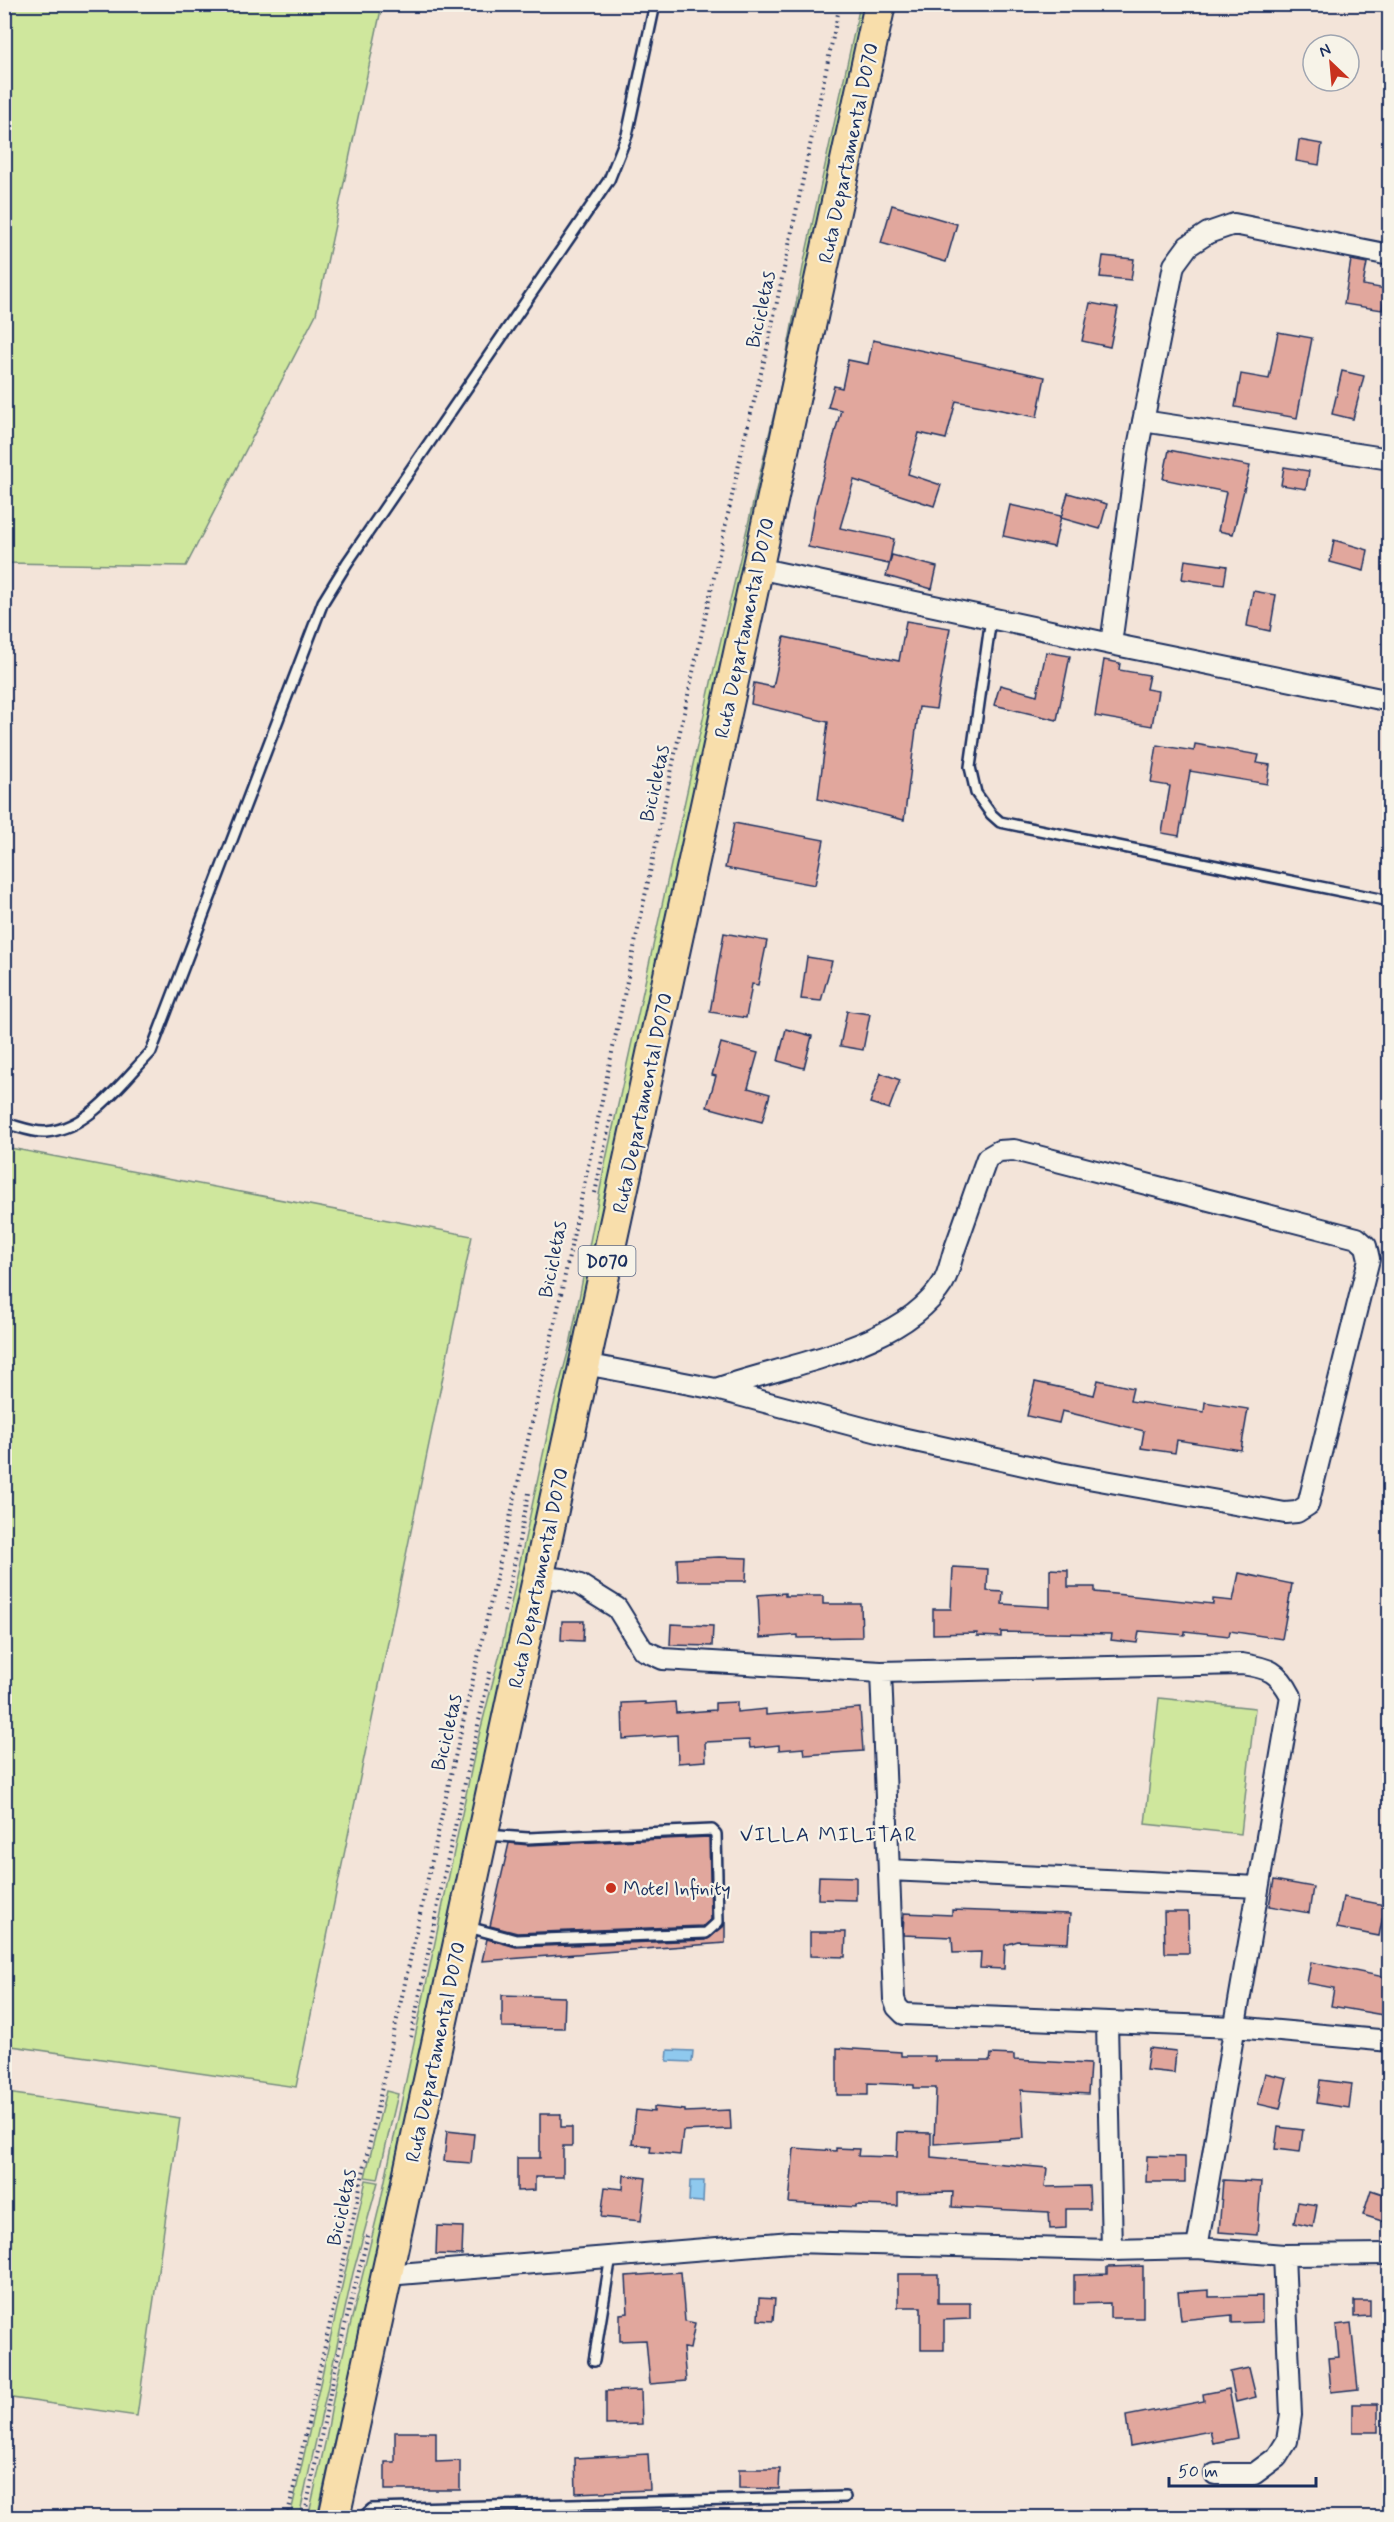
<svg xmlns="http://www.w3.org/2000/svg" width="1394" height="2522" viewBox="0 0 1394 2522" font-family="Mynerve,sans-serif">
  <style>
    .green { fill: #cfe79d; stroke: #758b7e; stroke-width: 1.5 }
    .water { fill: #8fc9ee; stroke: #618bb4; stroke-width: 1.5 }
    .building { fill: #e1a79d; stroke: #1b2f5e; stroke-width: 1.5 }
    .lines { fill: none; stroke-linecap: round; stroke-linejoin: round }
    .service-casing { stroke: #1b2f5e; stroke-width: 14 }
    .minor-casing { stroke: #1b2f5e; stroke-width: 24 }
    .primary-casing { stroke: #1b2f5e; stroke-width: 34 }
    .path { stroke: #1b2f5e; stroke-width: 4; stroke-dasharray: 1.5 4.5; stroke-linecap: butt }
    .service { stroke: #f7f3e8; stroke-width: 9 }
    .minor { stroke: #f7f3e8; stroke-width: 20 }
    .primary { stroke: #f8deab; stroke-width: 30 }
    .poi-dot { fill: #c8321e; stroke: #f7f3e8; stroke-width: 2 }
    .labels { text-anchor: middle; stroke-width: 4.5; stroke-linejoin: round; paint-order: stroke }
    .shield { fill: #f7f3e8; stroke: #5d6a87; stroke-width: 1.5 }
    .shield-label { font-size: 18px; font-weight: bold; fill: #1b2f5e }
    .street-label { font-size: 20px; fill: #1b2f5e; stroke: #f7f3e8 }
    .poi-label { font-size: 20px; fill: #1b2f5e; stroke: #f7f3e8; text-anchor: start }
    .neighbourhood-label { font-size: 21px; letter-spacing: 1.5px; fill: #1b2f5e; stroke: #f7f3e8 }
  </style>
  <rect width="100%" height="100%" fill="#f3e4d9"/>
  <filter id="ink" filterUnits="userSpaceOnUse"><feTurbulence type="fractalNoise" baseFrequency=".0167" numOctaves="2"/><feDisplacementMap in="SourceGraphic" scale="12" xChannelSelector="R" yChannelSelector="G"/><feConvolveMatrix kernelMatrix="1 2 1 2 8 2 1 2 1" color-interpolation-filters="sRGB"/></filter>
  <g filter="url(#ink)">
    <path class="green" d="M 5,4 L 382,5 L 316,314 L 186,566 L 5,563 Z
      M 860,5 L 870,5 L 449,1914 L 376,2274 L 354,2352 L 317,2517 L 308,2518 L 326,2439 L 336,2383 L 380,2204 L 476,1747 L 502,1646 L 553,1408 L 570,1345 L 605,1164 L 714,669 L 781,384 L 804,262 Z
      M 5,1147 L 472,1236 L 296,2087 L 5,2045 Z
      M 1159,1698 L 1255,1708 L 1241,1834 L 1145,1824 Z
      M 386,2091 L 398,2094 L 378,2179 L 365,2177 Z
      M 7,2093 L 180,2118 L 137,2416 L 5,2397 L 4,2110 Z
      M 366,2180 L 378,2182 L 353,2273 L 299,2517 L 290,2517 Z"/>
    <path class="water" d="M 668,2050 L 693,2051 L 692,2062 L 667,2061 Z
      M 690,2181 L 704,2181 L 703,2202 L 689,2201 Z"/>
    <path class="building" d="M 1299,140 L 1322,144 L 1319,165 L 1296,161 Z
      M 892,205 L 957,224 L 946,262 L 881,243 Z
      M 1103,256 L 1134,259 L 1131,280 L 1100,277 Z
      M 1351,260 L 1367,263 L 1363,285 L 1386,289 L 1382,310 L 1344,304 Z
      M 1090,303 L 1118,308 L 1110,347 L 1082,341 Z
      M 1278,332 L 1312,338 L 1297,418 L 1235,407 L 1241,374 L 1269,379 Z
      M 873,340 L 1045,377 L 1037,417 L 956,401 L 946,439 L 919,433 L 908,474 L 941,485 L 934,506 L 854,480 L 840,528 L 894,539 L 889,564 L 808,547 L 815,506 L 841,410 L 828,407 L 834,386 L 842,388 L 848,360 L 868,364 Z
      M 1342,371 L 1364,376 L 1353,419 L 1332,414 Z
      M 1169,450 L 1250,466 L 1233,534 L 1218,531 L 1226,492 L 1163,479 Z
      M 1284,467 L 1309,471 L 1306,489 L 1281,485 Z
      M 1068,493 L 1107,504 L 1100,529 L 1061,518 Z
      M 1010,505 L 1061,516 L 1054,547 L 1003,536 Z
      M 1334,540 L 1368,550 L 1364,571 L 1330,562 Z
      M 892,555 L 937,567 L 932,589 L 886,576 Z
      M 1185,560 L 1227,566 L 1224,585 L 1182,579 Z
      M 1253,591 L 1276,595 L 1270,631 L 1247,626 Z
      M 906,621 L 950,628 L 936,709 L 919,707 L 904,820 L 818,799 L 828,722 L 751,704 L 754,683 L 773,687 L 784,637 L 899,661 Z
      M 1046,652 L 1070,656 L 1057,720 L 994,705 L 1000,685 L 1037,695 Z
      M 1104,660 L 1120,663 L 1119,670 L 1149,675 L 1146,689 L 1158,691 L 1152,726 L 1095,716 Z
      M 1195,744 L 1259,755 L 1257,763 L 1270,765 L 1267,784 L 1190,771 L 1179,836 L 1162,833 L 1170,786 L 1151,783 L 1157,745 L 1194,751 Z
      M 734,823 L 824,840 L 815,885 L 725,868 Z
      M 724,933 L 767,941 L 758,985 L 752,984 L 746,1018 L 710,1012 Z
      M 807,957 L 832,961 L 821,1001 L 801,999 Z
      M 847,1011 L 870,1014 L 863,1050 L 840,1046 Z
      M 786,1029 L 812,1036 L 804,1068 L 778,1061 Z
      M 721,1043 L 758,1053 L 748,1088 L 770,1094 L 762,1122 L 707,1107 L 716,1076 L 712,1075 Z
      M 881,1073 L 900,1080 L 889,1109 L 870,1103 Z
      M 1098,1380 L 1133,1388 L 1130,1401 L 1204,1412 L 1205,1402 L 1248,1409 L 1241,1450 L 1177,1440 L 1175,1453 L 1141,1448 L 1144,1431 L 1062,1411 L 1059,1423 L 1027,1416 L 1035,1382 L 1094,1395 Z
      M 719,1557 L 747,1558 L 746,1581 L 678,1581 L 677,1559 Z
      M 953,1567 L 988,1569 L 987,1591 L 1003,1592 L 1002,1604 L 1050,1607 L 1050,1569 L 1068,1570 L 1068,1587 L 1095,1587 L 1095,1592 L 1213,1604 L 1213,1599 L 1233,1601 L 1239,1573 L 1292,1584 L 1282,1639 L 1230,1631 L 1229,1636 L 1185,1631 L 1185,1635 L 1139,1631 L 1137,1643 L 1111,1640 L 1112,1634 L 1001,1632 L 1001,1637 L 977,1636 L 977,1633 L 933,1634 L 933,1609 L 951,1609 Z
      M 785,1593 L 785,1596 L 823,1596 L 823,1604 L 861,1604 L 862,1637 L 798,1638 L 798,1635 L 760,1638 L 758,1595 Z
      M 562,1621 L 584,1621 L 583,1641 L 561,1640 Z
      M 671,1624 L 713,1626 L 712,1646 L 670,1645 Z
      M 645,1702 L 645,1704 L 675,1702 L 676,1713 L 715,1710 L 715,1703 L 737,1702 L 737,1712 L 766,1709 L 766,1715 L 860,1708 L 863,1751 L 805,1755 L 804,1748 L 779,1750 L 779,1745 L 750,1748 L 749,1740 L 705,1742 L 706,1761 L 678,1763 L 677,1735 L 623,1739 L 622,1703 Z
      M 709,1837 L 711,1919 L 703,1926 L 517,1933 L 490,1926 L 509,1843 L 528,1845 Z
      M 819,1876 L 856,1877 L 856,1900 L 818,1899 Z
      M 1274,1880 L 1313,1887 L 1309,1913 L 1269,1906 Z
      M 1343,1897 L 1385,1905 L 1379,1936 L 1337,1928 Z
      M 952,1910 L 1070,1914 L 1068,1943 L 1018,1941 L 1005,1945 L 1004,1969 L 980,1968 L 981,1952 L 953,1953 L 952,1937 L 903,1935 L 904,1913 L 952,1915 Z
      M 1164,1912 L 1188,1912 L 1189,1953 L 1165,1953 Z
      M 725,1922 L 725,1943 L 482,1961 L 487,1939 L 516,1947 L 706,1940 L 723,1927 Z
      M 810,1932 L 846,1932 L 845,1957 L 810,1956 Z
      M 1311,1962 L 1389,1978 L 1389,2016 L 1331,2006 L 1334,1988 L 1307,1983 Z
      M 502,1995 L 565,1997 L 564,2028 L 502,2027 Z
      M 837,2048 L 901,2052 L 901,2056 L 935,2056 L 935,2061 L 990,2061 L 991,2054 L 1014,2055 L 1014,2060 L 1090,2064 L 1088,2094 L 1021,2090 L 1024,2138 L 934,2144 L 936,2088 L 914,2088 L 914,2085 L 868,2083 L 868,2095 L 837,2095 Z
      M 1149,2048 L 1176,2051 L 1174,2073 L 1146,2070 Z
      M 1265,2073 L 1287,2078 L 1280,2109 L 1258,2104 Z
      M 1320,2080 L 1352,2084 L 1349,2108 L 1317,2103 Z
      M 654,2107 L 685,2110 L 685,2112 L 730,2110 L 731,2129 L 683,2131 L 680,2155 L 650,2152 L 651,2146 L 632,2144 L 636,2110 L 654,2112 Z
      M 540,2114 L 561,2114 L 561,2127 L 572,2127 L 572,2146 L 563,2146 L 563,2177 L 535,2177 L 535,2190 L 517,2191 L 517,2158 L 540,2158 Z
      M 1278,2127 L 1303,2130 L 1300,2152 L 1275,2149 Z
      M 447,2131 L 474,2134 L 471,2163 L 444,2161 Z
      M 898,2132 L 931,2133 L 931,2157 L 1047,2168 L 1045,2187 L 1089,2186 L 1090,2209 L 1066,2209 L 1066,2228 L 1050,2229 L 1049,2212 L 952,2207 L 953,2192 L 898,2193 L 898,2206 L 856,2205 L 856,2207 L 789,2203 L 794,2148 L 836,2151 L 836,2148 L 859,2149 L 858,2156 L 897,2157 Z
      M 1147,2156 L 1185,2157 L 1185,2182 L 1146,2182 Z
      M 624,2175 L 646,2178 L 641,2221 L 601,2217 L 605,2187 L 623,2189 Z
      M 1223,2180 L 1261,2182 L 1257,2235 L 1219,2232 Z
      M 1371,2190 L 1389,2196 L 1389,2208 L 1385,2222 L 1363,2215 Z
      M 1298,2202 L 1317,2205 L 1313,2227 L 1294,2223 Z
      M 437,2226 L 463,2227 L 462,2255 L 436,2254 Z
      M 1143,2266 L 1143,2318 L 1110,2318 L 1110,2303 L 1074,2304 L 1074,2275 L 1107,2274 L 1107,2267 Z
      M 681,2272 L 685,2321 L 695,2323 L 690,2349 L 683,2348 L 686,2381 L 650,2384 L 646,2340 L 620,2341 L 620,2314 L 628,2313 L 626,2276 Z
      M 898,2274 L 938,2274 L 938,2303 L 970,2303 L 970,2319 L 944,2320 L 944,2350 L 921,2350 L 921,2307 L 898,2307 Z
      M 1209,2290 L 1209,2297 L 1262,2296 L 1262,2322 L 1232,2323 L 1232,2315 L 1181,2320 L 1178,2292 Z
      M 759,2298 L 775,2299 L 773,2321 L 758,2320 Z
      M 1354,2301 L 1370,2301 L 1370,2316 L 1354,2317 Z
      M 1351,2323 L 1358,2389 L 1331,2392 L 1328,2358 L 1339,2357 L 1336,2325 Z
      M 1249,2368 L 1256,2397 L 1236,2402 L 1230,2372 Z
      M 1229,2389 L 1238,2438 L 1213,2443 L 1210,2431 L 1130,2446 L 1126,2416 L 1204,2401 L 1203,2394 Z
      M 641,2390 L 642,2424 L 606,2425 L 606,2391 Z
      M 1353,2404 L 1378,2404 L 1378,2432 L 1353,2432 Z
      M 395,2432 L 436,2432 L 436,2462 L 460,2461 L 460,2490 L 385,2490 L 385,2462 L 395,2462 Z
      M 648,2454 L 650,2490 L 576,2493 L 575,2458 Z
      M 739,2469 L 780,2469 L 779,2489 L 739,2488 Z"/>
    <g class="lines">
      <g class="service-casing">
        <path id="service" d="M 991,618 L 970,767 L 976,793 L 991,814 L 1000,822 L 1390,901
          M 4,1123 C 17,1126 33,1133 46,1132 C 90,1128 122,1082 151,1052 L 323,602 L 347,563 L 609,180 L 627,135 L 655,4
          M 468,1927 L 516,1940 L 706,1933 L 718,1922 L 716,1834 L 712,1830 L 528,1838 L 487,1835
          M 594,2361 L 611,2256
          M 362,2518 L 372,2509 L 845,2497"/>
      </g>
      <g class="minor-casing">
        <path id="minor" d="M 1143,421 L 1390,459
          M 757,568 L 1111,644 L 1390,701
          M 1111,644 L 1137,452 L 1174,265 L 1188,246 L 1208,233 L 1234,224 L 1390,255
          M 585,1364 L 716,1389 L 897,1437 L 1060,1473 L 1285,1513 L 1297,1512 L 1308,1505 L 1369,1259 L 1366,1246 L 1357,1238 L 1014,1150 L 999,1151 L 987,1158 C 976,1188 966,1218 955,1248 C 951,1259 949,1273 943,1283 C 902,1349 786,1364 716,1389
          M 538,1577 L 563,1579 L 580,1585 L 617,1608 L 643,1650 L 663,1659 L 881,1672 L 1242,1664 C 1269,1668 1278,1671 1291,1696 L 1197,2248
          M 881,1672 L 894,1999 L 897,2007 L 904,2014 L 1235,2027 L 1390,2041
          M 889,1870 L 1258,1887
          M 1107,2023 L 1112,2250
          M 387,2275 L 791,2242 L 1112,2250 L 1197,2248 L 1284,2255 L 1390,2254
          M 1215,2474 L 1254,2474 L 1277,2457 L 1287,2441 L 1291,2415 L 1284,2255"/>
      </g>
      <g class="primary-casing">
        <path id="primary" d="M 334,2518 L 880,4"/>
      </g>
      <path class="path" d="M 595,1193 L 612,1112
        M 504,1612 L 529,1493
        M 411,2037 L 443,1880 L 490,1672
        M 287,2518 L 447,1792 L 556,1318 L 675,754 L 745,437 L 767,349 L 840,4
        M 304,2518 L 341,2341 L 369,2232"/>
      <use href="#service" class="service"/>
      <use href="#minor" class="minor"/>
      <use href="#primary" class="primary"/>
    </g>
  </g>
  <circle class="poi-dot" cx="611" cy="1888" r="6"/>
  <g class="labels">
    <rect class="shield" x="578.5" y="1246" width="57" height="30" rx="4.5"/>
    <g class="shield-label">
      <text x="607" y="1267">D070</text>
    </g>
    <g class="street-label">
      <text transform="translate(848 153) rotate(-78)" y="7">Ruta Departamental D070</text>
      <text transform="translate(760 309) rotate(-78)" y="7">Bicicletas</text>
      <text transform="translate(744 628) rotate(-78)" y="7">Ruta Departamental D070</text>
      <text transform="translate(654 783) rotate(-78)" y="7">Bicicletas</text>
      <text transform="translate(642 1103) rotate(-78)" y="7">Ruta Departamental D070</text>
      <text transform="translate(552 1259) rotate(-79)" y="7">Bicicletas</text>
      <text transform="translate(538 1578) rotate(-78)" y="7">Ruta Departamental D070</text>
      <text transform="translate(446 1732) rotate(-77)" y="7">Bicicletas</text>
      <text transform="translate(435 2052) rotate(-78)" y="7">Ruta Departamental D070</text>
      <text transform="translate(341 2207) rotate(-78)" y="7">Bicicletas</text>
    </g>
    <g class="poi-label">
      <text x="623" y="1895">Motel Infinity</text>
    </g>
    <g class="neighbourhood-label">
      <text x="829" y="1841">VILLA MILITAR</text>
    </g>
  </g>
  <rect width="1394" height="2522" fill="none" stroke="#f7f3e8" stroke-width="24"/>
  <rect x="12" y="12" width="1370" height="2498" fill="none" stroke="#1b2f5e" stroke-width="2" filter="url(#ink)"/>
  <g transform="translate(1331 63) rotate(334)"><circle r="28" fill="#f7f3e8" stroke="#9fa5b1" stroke-width="1.5"/>
  <path d="M0-4.5L10 22L0 15L-10 22Z" fill="#c8321e"/>
  <text y="-9" font-size="16" font-weight="bold" text-anchor="middle" fill="#1b2f5e">N</text>
  </g>
  <path d="M1169 2477v9h147v-9" fill="none" stroke="#1b2f5e" stroke-width="3"/>
  <text x="1178" y="2477" font-size="18" fill="#1b2f5e" stroke="#f7f3e8" stroke-width="4.5" paint-order="stroke">50 m</text>
</svg>
